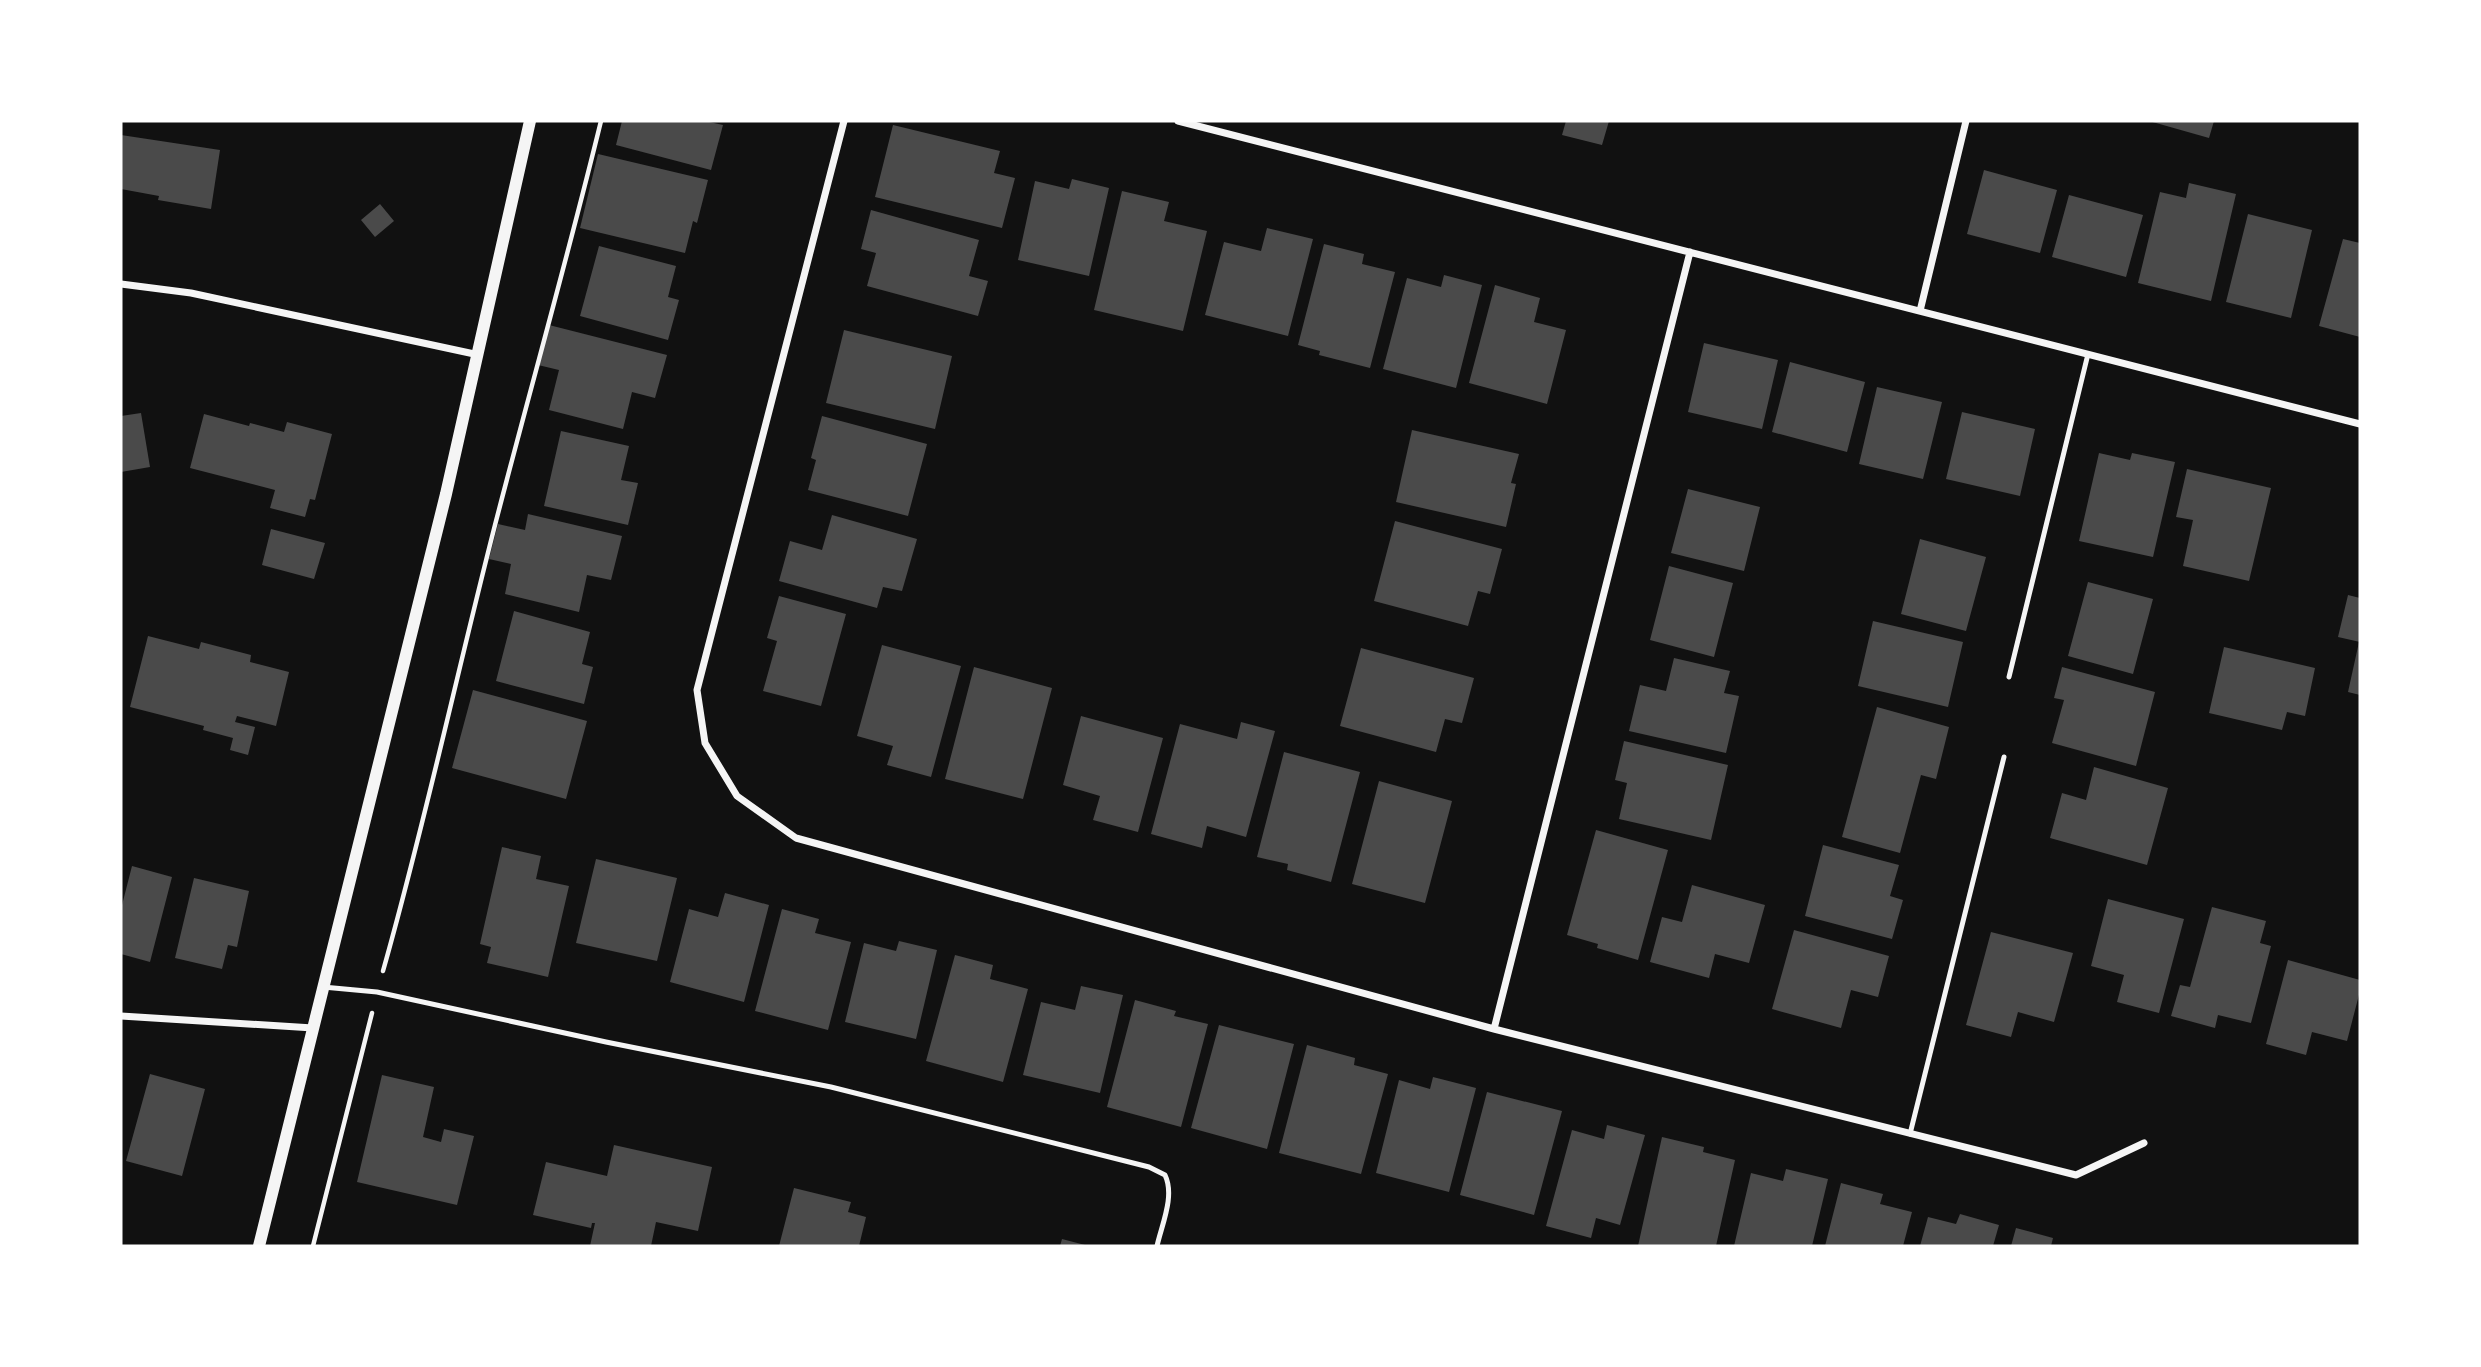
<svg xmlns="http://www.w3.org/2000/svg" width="2481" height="1367" viewBox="0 0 2481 1367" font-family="Inter,sans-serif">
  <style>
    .building { fill: #4a4a4a }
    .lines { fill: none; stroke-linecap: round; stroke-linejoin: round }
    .path { stroke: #f5f5f5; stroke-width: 4.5 }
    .service { stroke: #f5f5f5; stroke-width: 5 }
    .minor { stroke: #f5f5f5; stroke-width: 7 }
    .tertiary { stroke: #f5f5f5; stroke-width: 12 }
  </style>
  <rect width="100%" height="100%" fill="#111"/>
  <path class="building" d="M 622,121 L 705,121 L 723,125 L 711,170 L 616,145 Z
    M 1566,121 L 1609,121 L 1602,145 L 1562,135 Z
    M 2149,121 L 2214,121 L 2209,138 Z
    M 893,125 L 1000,151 L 994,173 L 1015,178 L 1002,228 L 875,197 Z
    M 121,135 L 220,150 L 211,209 L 158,200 L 159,196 L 121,189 Z
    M 598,154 L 708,180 L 697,223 L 693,221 L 685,253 L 580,228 Z
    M 1984,170 L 2057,190 L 2040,253 L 1967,234 Z
    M 1072,179 L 1109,188 L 1089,276 L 1018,260 L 1035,181 L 1069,189 Z
    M 2189,183 L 2236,194 L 2211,301 L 2138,283 L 2160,192 L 2186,198 Z
    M 1122,191 L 1169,202 L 1164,221 L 1207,231 L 1183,331 L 1094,310 Z
    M 2069,195 L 2143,215 L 2126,277 L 2052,257 Z
    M 380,204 L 394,221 L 375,237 L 361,220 Z
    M 871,210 L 979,240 L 969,276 L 988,281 L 978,316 L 867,286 L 876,253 L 861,249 Z
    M 2248,214 L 2312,230 L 2291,318 L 2226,302 Z
    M 1267,228 L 1313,239 L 1288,336 L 1205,315 L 1224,242 L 1261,251 Z
    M 2343,239 L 2360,243 L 2360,337 L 2319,326 Z
    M 1324,244 L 1364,254 L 1362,264 L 1395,272 L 1370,368 L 1319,355 L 1320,351 L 1298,345 Z
    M 599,246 L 676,266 L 668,297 L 679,300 L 668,340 L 580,316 Z
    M 1444,275 L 1482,285 L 1456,388 L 1383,369 L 1407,278 L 1441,287 Z
    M 1495,285 L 1540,298 L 1534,322 L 1566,330 L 1547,404 L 1469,383 Z
    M 549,325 L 667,355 L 655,398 L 632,392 L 623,429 L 549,410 L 559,370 L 538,365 Z
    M 844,330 L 952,356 L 935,429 L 826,403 Z
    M 1704,343 L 1778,360 L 1762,429 L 1688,412 Z
    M 1790,362 L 1865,382 L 1847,452 L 1772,432 Z
    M 1877,387 L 1942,402 L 1923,479 L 1859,464 Z
    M 1962,412 L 2035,429 L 2020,496 L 1946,479 Z
    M 141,413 L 150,467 L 121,472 L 121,416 Z
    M 204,414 L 249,426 L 250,423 L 284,432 L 287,422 L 332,434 L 315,500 L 310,499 L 305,517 L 270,508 L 275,490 L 190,468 Z
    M 822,416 L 927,444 L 908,516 L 808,490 L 816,460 L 811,458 Z
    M 1412,430 L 1519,454 L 1511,483 L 1516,484 L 1506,527 L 1396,502 Z
    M 561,431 L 629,446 L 621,480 L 638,483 L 628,525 L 544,506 Z
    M 2099,453 L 2130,460 L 2132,453 L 2175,462 L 2153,557 L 2079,541 Z
    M 2187,469 L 2271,488 L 2249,581 L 2183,566 L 2193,520 L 2176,517 Z
    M 1688,489 L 1760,507 L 1744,571 L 1671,553 Z
    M 528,514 L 622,536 L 611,580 L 587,575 L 579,612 L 505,594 L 511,564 L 489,559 L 498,524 L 525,530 Z
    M 832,515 L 917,539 L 902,591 L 883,587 L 877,608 L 779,581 L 790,541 L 822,550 Z
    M 1395,521 L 1502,549 L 1490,594 L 1478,591 L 1468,626 L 1374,601 Z
    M 271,529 L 325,543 L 314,579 L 262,565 Z
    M 1920,539 L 1986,557 L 1966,631 L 1901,614 Z
    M 1669,566 L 1733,583 L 1714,657 L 1650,640 Z
    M 2088,582 L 2153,599 L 2133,674 L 2068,656 Z
    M 2348,595 L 2360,598 L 2360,642 L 2338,637 Z
    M 779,596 L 846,614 L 821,706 L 763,691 L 777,641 L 767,638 Z
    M 514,611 L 590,632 L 582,664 L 593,667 L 584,704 L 496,681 Z
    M 1873,621 L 1963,642 L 1948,707 L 1858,686 Z
    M 148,636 L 199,649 L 201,642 L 251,655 L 250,662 L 289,672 L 276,726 L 237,716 L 235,722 L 255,727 L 248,755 L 230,750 L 233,738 L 203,730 L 204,726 L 130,707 Z
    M 2359,642 L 2360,642 L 2360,695 L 2348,692 Z
    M 882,645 L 961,666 L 931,777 L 887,765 L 893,746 L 857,736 Z
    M 2224,647 L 2315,668 L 2305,716 L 2287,712 L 2282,730 L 2209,713 Z
    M 1361,648 L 1474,678 L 1462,723 L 1445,719 L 1436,752 L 1340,726 Z
    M 1674,658 L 1730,671 L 1724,693 L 1739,696 L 1726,753 L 1629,731 L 1640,685 L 1666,691 Z
    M 974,667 L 1052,688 L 1023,799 L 945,779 Z
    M 2062,667 L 2155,692 L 2136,766 L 2052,743 L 2064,700 L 2054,698 Z
    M 473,690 L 587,721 L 566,799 L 452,768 Z
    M 1877,707 L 1949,727 L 1936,779 L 1921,775 L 1900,853 L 1842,837 Z
    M 1081,716 L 1163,738 L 1138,832 L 1093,820 L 1100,796 L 1063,785 Z
    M 1241,722 L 1275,731 L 1246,837 L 1207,826 L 1202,848 L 1151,834 L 1180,724 L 1237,739 Z
    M 1624,741 L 1728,765 L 1711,840 L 1619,819 L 1627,783 L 1615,780 Z
    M 1284,752 L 1360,772 L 1331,882 L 1287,870 L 1288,864 L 1257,857 Z
    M 2094,767 L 2168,788 L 2147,865 L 2050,838 L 2062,793 L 2086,800 Z
    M 1379,781 L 1452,801 L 1425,903 L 1352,884 Z
    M 1596,830 L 1668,850 L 1638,960 L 1597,948 L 1598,944 L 1567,935 Z
    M 1823,845 L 1899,865 L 1890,896 L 1903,900 L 1892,939 L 1805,916 Z
    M 502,847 L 541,856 L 536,879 L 569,886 L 548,977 L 487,963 L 491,947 L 480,944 Z
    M 596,859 L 677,878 L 657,961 L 576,943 Z
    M 132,866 L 172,877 L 150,962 L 121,954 L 121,909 Z
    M 194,878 L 249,891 L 237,947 L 228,945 L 222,969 L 175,958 Z
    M 1692,885 L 1765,905 L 1749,963 L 1715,954 L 1709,978 L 1650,962 L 1662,917 L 1682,922 Z
    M 725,893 L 769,905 L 744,1002 L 670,982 L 689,909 L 718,917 Z
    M 2108,899 L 2184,919 L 2159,1013 L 2117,1002 L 2124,975 L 2091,966 Z
    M 2212,907 L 2266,921 L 2260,943 L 2271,946 L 2251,1023 L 2218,1015 L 2215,1028 L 2171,1016 L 2180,985 L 2190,987 Z
    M 782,909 L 819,919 L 815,933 L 851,942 L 828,1030 L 755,1011 Z
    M 1794,930 L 1889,956 L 1878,997 L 1851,990 L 1841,1028 L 1772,1009 Z
    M 1991,932 L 2073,953 L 2054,1022 L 2018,1012 L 2011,1037 L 1966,1025 Z
    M 899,941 L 937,950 L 916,1039 L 845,1022 L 864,943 L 896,951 Z
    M 955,955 L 993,965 L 990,979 L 1028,989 L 1003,1082 L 926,1061 Z
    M 2288,960 L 2360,980 L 2360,991 L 2347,1041 L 2312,1032 L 2306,1055 L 2266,1044 Z
    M 1081,986 L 1123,995 L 1100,1093 L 1023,1075 L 1041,1002 L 1075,1010 Z
    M 1135,1000 L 1176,1011 L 1174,1016 L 1208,1024 L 1181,1127 L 1107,1107 Z
    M 1219,1025 L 1294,1044 L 1267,1149 L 1191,1128 Z
    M 1307,1045 L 1355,1058 L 1354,1065 L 1388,1074 L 1361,1174 L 1279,1153 Z
    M 150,1074 L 205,1089 L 182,1176 L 126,1161 Z
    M 382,1075 L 434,1087 L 423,1137 L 441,1142 L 444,1129 L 474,1136 L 457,1205 L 357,1182 Z
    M 1433,1077 L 1476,1088 L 1449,1192 L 1376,1173 L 1399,1080 L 1430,1089 Z
    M 1487,1092 L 1562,1111 L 1534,1215 L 1460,1195 Z
    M 1607,1125 L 1645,1135 L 1620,1225 L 1596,1218 L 1591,1238 L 1546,1226 L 1572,1130 L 1604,1139 Z
    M 1662,1137 L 1704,1147 L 1703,1152 L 1735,1160 L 1716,1246 L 1638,1246 Z
    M 614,1145 L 712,1167 L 698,1231 L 656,1222 L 651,1246 L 590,1246 L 595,1223 L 592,1223 L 591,1228 L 533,1215 L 546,1162 L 607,1176 Z
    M 1786,1169 L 1828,1179 L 1812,1246 L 1734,1246 L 1751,1173 L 1783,1181 Z
    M 1841,1183 L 1883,1194 L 1880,1204 L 1912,1212 L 1903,1246 L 1825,1246 Z
    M 794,1188 L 851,1202 L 848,1212 L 866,1217 L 859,1246 L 779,1246 Z
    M 1960,1214 L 1999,1225 L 1993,1246 L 1920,1246 L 1928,1217 L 1956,1224 Z
    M 2016,1228 L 2053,1238 L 2051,1246 L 2011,1246 Z
    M 1062,1239 L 1085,1245 L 1084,1246 L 1060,1246 Z"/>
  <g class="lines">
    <path class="path" d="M 383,971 C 425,823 457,673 495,525 C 530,390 568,256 601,121
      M 313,1246 L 372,1013"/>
    <path class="service" d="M 2009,677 L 2088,354
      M 323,987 L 377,992 L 606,1042 L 831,1087 L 1149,1167 L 1165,1175 C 1175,1196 1162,1224 1157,1246
      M 1910,1134 L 2004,757"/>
    <path class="minor" d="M 844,121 L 697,690 L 705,743 L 737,796 L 796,838 L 1494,1029 L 2076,1175 L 2144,1143
      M 1178,121 L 2360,424
      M 121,284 L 191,293 L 479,355
      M 1920,311 L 1966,121
      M 121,1016 L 313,1028
      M 1494,1029 L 1690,252"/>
    <path class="tertiary" d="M 259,1246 L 446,494 L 530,121"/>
  </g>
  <rect width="2481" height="1367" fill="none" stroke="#ffffff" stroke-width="245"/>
</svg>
